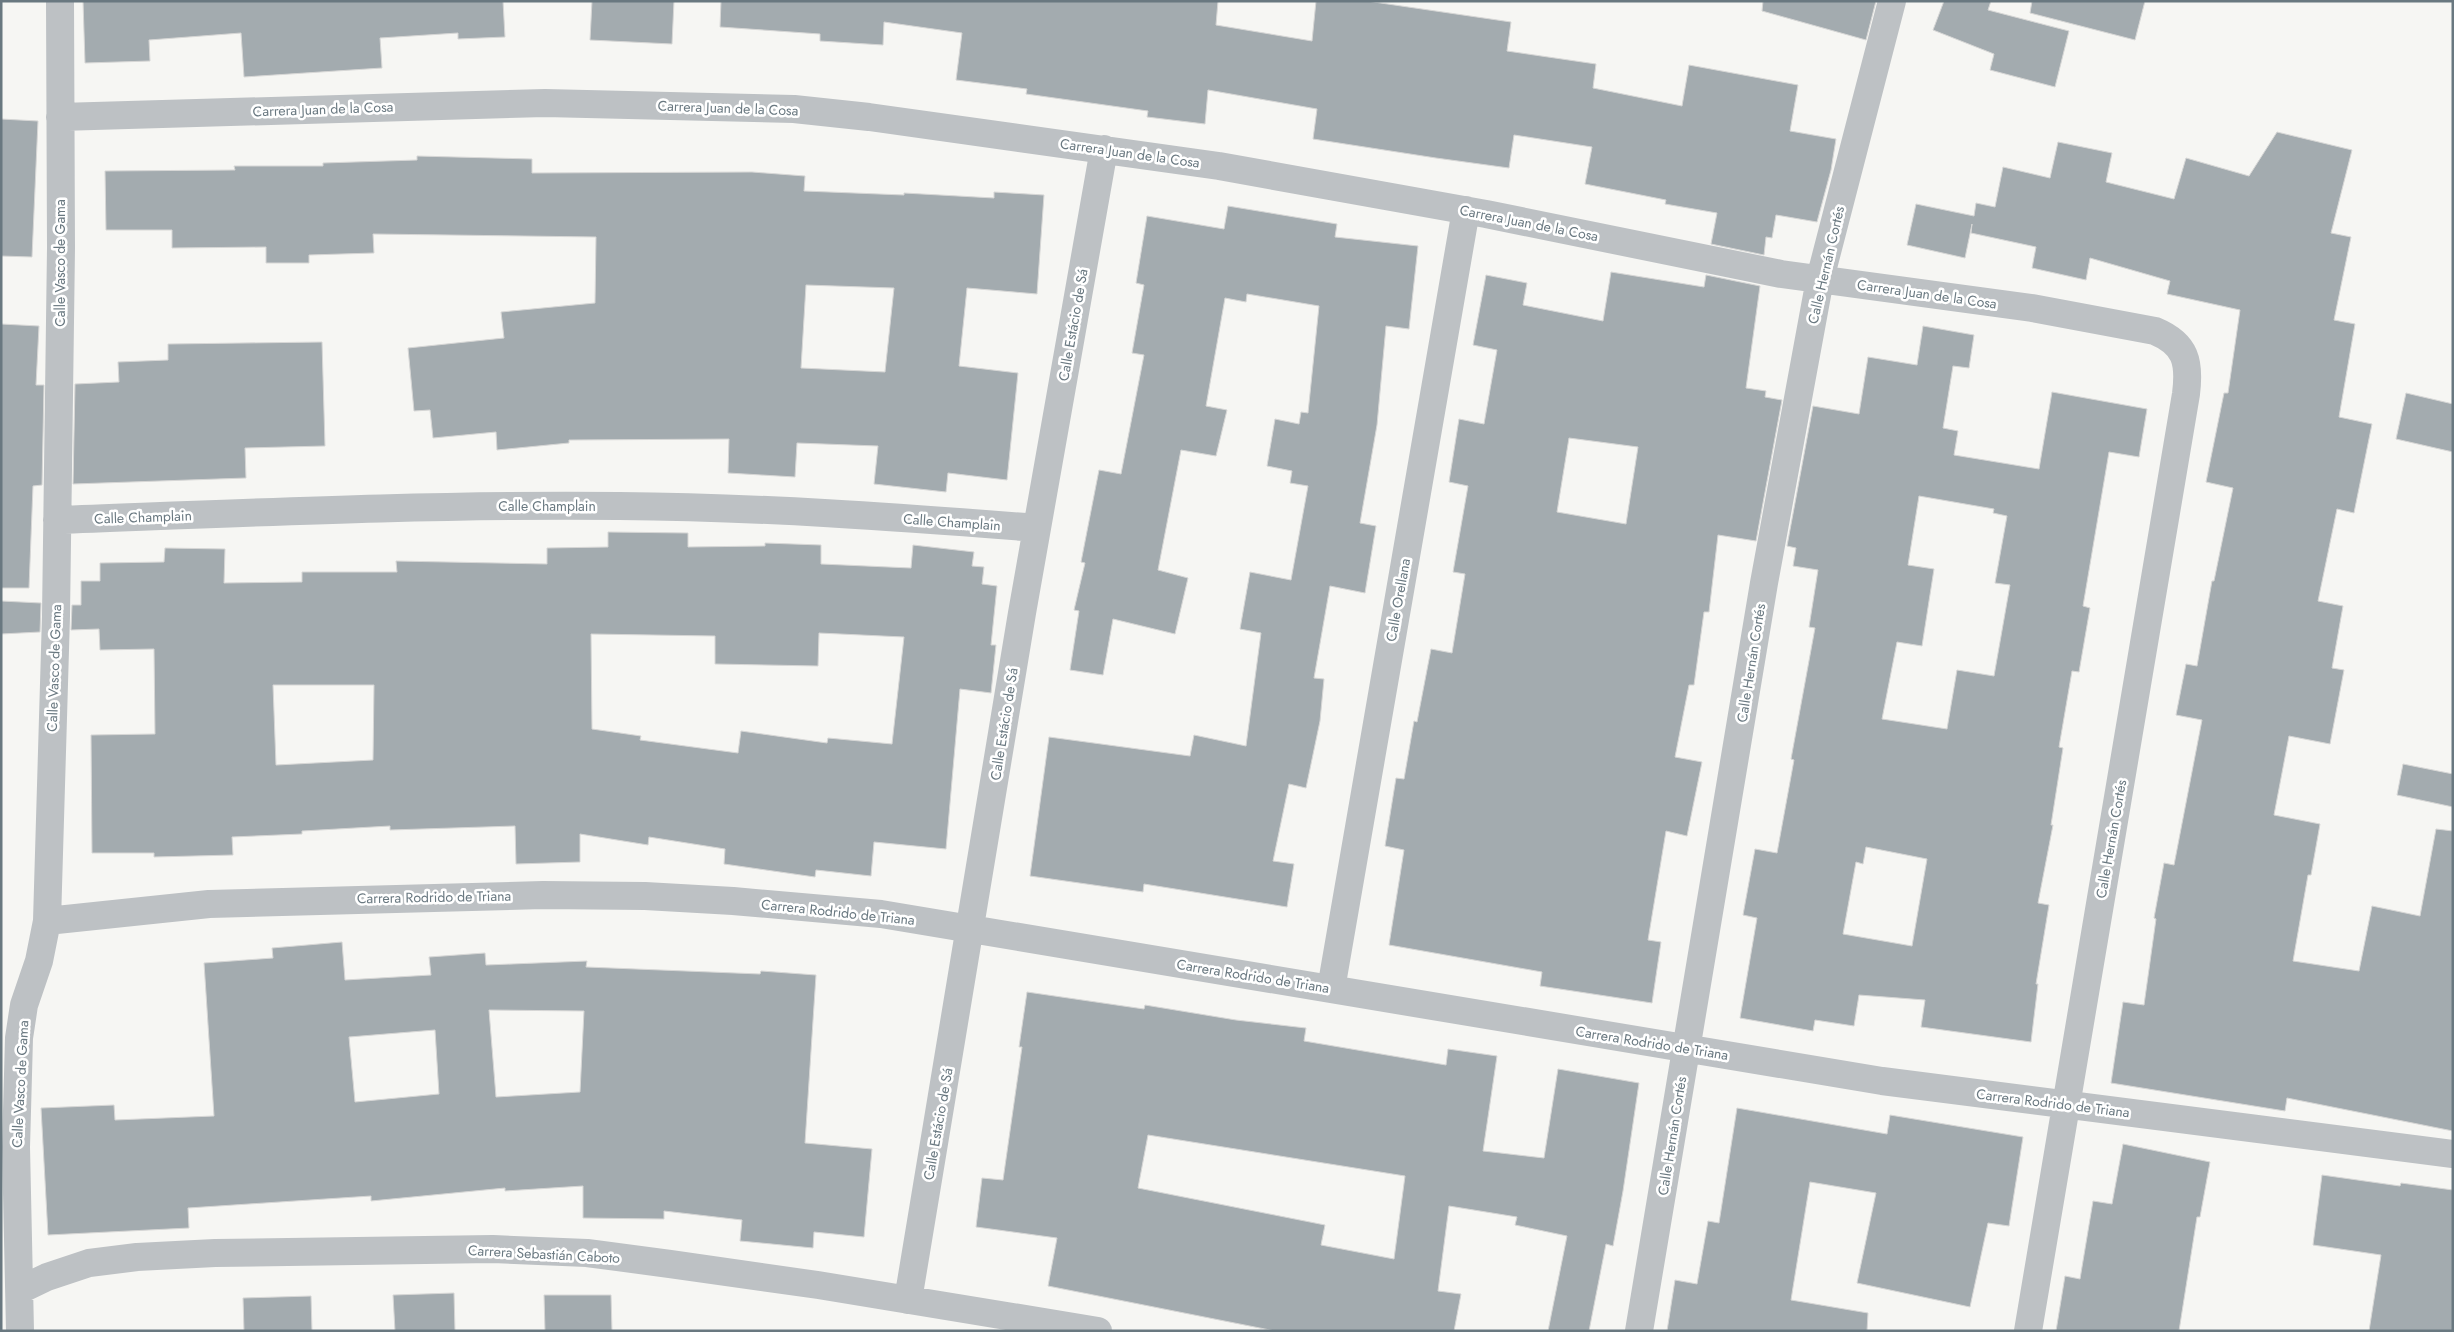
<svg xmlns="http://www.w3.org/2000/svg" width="2454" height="1332" viewBox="0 0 2454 1332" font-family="Jost,sans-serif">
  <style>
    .building { fill: #a3abaf; stroke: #d7d7d6; fill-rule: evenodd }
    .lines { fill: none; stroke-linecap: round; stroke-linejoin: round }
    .minor { stroke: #bdc1c4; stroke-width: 28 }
    .labels { text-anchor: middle; stroke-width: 5; stroke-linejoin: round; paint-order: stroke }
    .street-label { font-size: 14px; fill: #697880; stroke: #fff }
  </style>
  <rect width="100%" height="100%" fill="#f6f6f3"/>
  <path class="building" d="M 83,1 L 503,1 L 505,37 L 458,39 L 458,33 L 380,38 L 382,68 L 244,77 L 241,33 L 149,40 L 150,61 L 85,63 Z
    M 592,1 L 674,1 L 672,44 L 590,40 Z
    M 721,1 L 1218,1 L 1216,25 L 1312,41 L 1316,1 L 1367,1 L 1511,22 L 1507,51 L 1596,64 L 1593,88 L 1682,106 L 1689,65 L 1798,85 L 1790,131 L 1836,139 L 1831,170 L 1817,222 L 1776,215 L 1772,238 L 1766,237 L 1764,255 L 1711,244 L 1717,213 L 1665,204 L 1666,200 L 1585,184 L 1592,147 L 1514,135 L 1509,168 L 1436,158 L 1313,139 L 1317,109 L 1208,90 L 1205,124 L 1147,117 L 1148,111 L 1026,94 L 1027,89 L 956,80 L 962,33 L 884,22 L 883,45 L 820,41 L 820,34 L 720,27 Z
    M 1763,1 L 1876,1 L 1866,40 L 1762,11 Z
    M 1944,1 L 1991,1 L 1988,10 L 2069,31 L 2055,87 L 1990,70 L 1994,54 L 1933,30 Z
    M 2032,1 L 2145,1 L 2135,40 L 2030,13 Z
    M 1,119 L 38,121 L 32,257 L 1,256 Z
    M 2277,132 L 2352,150 L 2331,233 L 2351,237 L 2334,320 L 2355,324 L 2339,417 L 2372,424 L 2354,513 L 2337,509 L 2318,601 L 2343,606 L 2332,668 L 2344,670 L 2330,744 L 2289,736 L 2274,815 L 2320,824 L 2311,875 L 2308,875 L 2293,961 L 2359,971 L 2372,906 L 2420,916 L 2436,829 L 2453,831 L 2453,1131 L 2287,1098 L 2285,1111 L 2111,1083 L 2123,1002 L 2144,1005 L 2156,919 L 2154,918 L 2164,863 L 2174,865 L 2202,720 L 2176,715 L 2186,664 L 2197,666 L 2212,581 L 2214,581 L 2233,488 L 2206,482 L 2224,393 L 2228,393 L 2240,310 L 2167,294 L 2170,281 L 2090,258 L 2086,280 L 2032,268 L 2036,247 L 1971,233 L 1972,224 L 1965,258 L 1907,245 L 1916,204 L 1974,216 L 1976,203 L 1995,207 L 2003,167 L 2050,178 L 2058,142 L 2112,153 L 2106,182 L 2174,199 L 2186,158 L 2249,176 Z
    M 417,156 L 532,159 L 532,173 L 752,172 L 805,176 L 804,191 L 904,195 L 904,193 L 994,198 L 994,192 L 1044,195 L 1037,294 L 967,288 L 959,366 L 1018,373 L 1007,480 L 948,473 L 946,492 L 874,484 L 878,446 L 797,443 L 795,477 L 728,473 L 729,439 L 569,440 L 569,443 L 497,450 L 496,432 L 433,438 L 430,410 L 414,411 L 408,348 L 504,338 L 501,312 L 595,303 L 596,237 L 373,234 L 374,253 L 309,255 L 309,263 L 266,263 L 266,247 L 172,248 L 172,230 L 106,230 L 105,171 L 235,170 L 234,166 L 323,166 L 323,163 L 417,160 ZM 806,285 L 894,288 L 885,372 L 801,368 Z
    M 1228,206 L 1337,224 L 1335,237 L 1418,246 L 1409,329 L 1386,326 L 1377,425 L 1360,523 L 1376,526 L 1365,593 L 1330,586 L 1314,678 L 1324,679 L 1320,721 L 1306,788 L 1289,784 L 1273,861 L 1294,864 L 1287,907 L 1144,884 L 1143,892 L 1030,876 L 1049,737 L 1190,756 L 1194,735 L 1246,746 L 1261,633 L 1240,629 L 1250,572 L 1291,580 L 1308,486 L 1290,483 L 1292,471 L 1267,466 L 1275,419 L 1299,424 L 1301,412 L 1308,413 L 1319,306 L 1247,294 L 1246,302 L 1225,298 L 1206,406 L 1227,410 L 1216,456 L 1181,450 L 1158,570 L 1188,578 L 1175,634 L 1113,619 L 1103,675 L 1070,670 L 1079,611 L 1074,610 L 1085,563 L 1081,562 L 1099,470 L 1121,474 L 1144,355 L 1132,353 L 1144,285 L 1136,283 L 1147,216 L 1224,229 Z
    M 1611,272 L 1704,287 L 1706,275 L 1760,286 L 1746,388 L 1766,391 L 1765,397 L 1782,400 L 1756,541 L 1718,535 L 1709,612 L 1704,612 L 1694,685 L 1689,685 L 1675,757 L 1702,762 L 1687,836 L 1666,831 L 1648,940 L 1661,942 L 1652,1003 L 1540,986 L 1542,972 L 1389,945 L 1404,850 L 1385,846 L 1396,778 L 1404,779 L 1414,721 L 1417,722 L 1431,649 L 1452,653 L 1465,574 L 1453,572 L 1468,486 L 1449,482 L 1459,419 L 1484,424 L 1497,350 L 1473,345 L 1486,275 L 1527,283 L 1523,305 L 1603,321 ZM 1569,438 L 1638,447 L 1626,524 L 1557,512 Z
    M 1,324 L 39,326 L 36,385 L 44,385 L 42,485 L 33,486 L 29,588 L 1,588 Z
    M 1923,326 L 1974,335 L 1969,368 L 1953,366 L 1943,428 L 1958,431 L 1954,455 L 2039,469 L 2052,392 L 2147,409 L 2139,457 L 2109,452 L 2083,606 L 2090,608 L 2079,672 L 2072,671 L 2059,747 L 2063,748 L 2051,825 L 2053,825 L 2038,903 L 2049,905 L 2036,984 L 2038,984 L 2031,1042 L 1921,1027 L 1925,1000 L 1859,995 L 1854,1026 L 1815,1020 L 1813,1031 L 1740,1018 L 1757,918 L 1743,915 L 1755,849 L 1777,853 L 1794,760 L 1791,759 L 1815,628 L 1809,627 L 1818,570 L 1793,566 L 1796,548 L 1787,546 L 1813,406 L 1859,414 L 1868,357 L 1917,365 ZM 1919,496 L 1994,509 L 1993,513 L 2007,516 L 1995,583 L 2010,585 L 1994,676 L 1957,670 L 1947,729 L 1882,719 L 1897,642 L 1922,646 L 1934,569 L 1908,565 ZM 1866,847 L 1927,859 L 1912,946 L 1843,934 L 1856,862 L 1863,864 Z
    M 322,342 L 325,446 L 245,448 L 246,478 L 73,484 L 75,384 L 119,382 L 118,362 L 168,360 L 168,344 Z
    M 2406,393 L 2453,404 L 2453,452 L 2396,439 Z
    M 608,532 L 688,533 L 688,547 L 765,546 L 765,543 L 821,545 L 821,564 L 911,568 L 913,545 L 974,552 L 972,566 L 984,567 L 982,584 L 997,586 L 991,645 L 996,645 L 991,693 L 960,689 L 946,849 L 874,842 L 871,876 L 816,870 L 815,877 L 724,864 L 725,849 L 649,837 L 648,845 L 580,834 L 580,862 L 516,864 L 515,826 L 390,830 L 390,826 L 302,831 L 302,834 L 232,837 L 233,855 L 154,857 L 154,853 L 92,853 L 91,735 L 155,734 L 154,649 L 100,650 L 99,629 L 71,630 L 72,605 L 81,605 L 81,581 L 100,581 L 100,563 L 164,562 L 165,548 L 225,549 L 224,583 L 302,582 L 302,572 L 397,572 L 396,561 L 547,564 L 547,548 L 608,547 ZM 819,633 L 904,637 L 892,744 L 828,738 L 827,743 L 741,731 L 738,753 L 640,740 L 641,736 L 592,729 L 591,634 L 715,636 L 715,664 L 818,666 ZM 273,685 L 374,685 L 373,760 L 276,765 Z
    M 1,601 L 41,603 L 40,632 L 1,634 Z
    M 2403,764 L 2453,774 L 2453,807 L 2397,795 Z
    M 342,942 L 345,980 L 431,975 L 429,957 L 485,953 L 486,965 L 587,961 L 586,967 L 760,974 L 761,971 L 816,975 L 805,1143 L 872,1149 L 864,1237 L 814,1232 L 813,1248 L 740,1241 L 742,1220 L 664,1211 L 664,1219 L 583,1218 L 583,1186 L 505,1191 L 505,1188 L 371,1201 L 371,1196 L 188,1208 L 189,1228 L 48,1235 L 41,1108 L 114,1105 L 115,1120 L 214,1116 L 204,963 L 273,958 L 272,948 ZM 489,1010 L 584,1011 L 580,1092 L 496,1097 ZM 435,1030 L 439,1094 L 355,1102 L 349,1037 Z
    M 1027,992 L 1144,1009 L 1145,1005 L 1236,1020 L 1306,1028 L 1304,1041 L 1446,1065 L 1448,1049 L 1497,1056 L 1483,1151 L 1544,1158 L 1558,1069 L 1639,1083 L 1623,1191 L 1613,1246 L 1606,1244 L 1589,1331 L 1548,1331 L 1567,1236 L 1515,1225 L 1517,1217 L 1449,1206 L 1438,1291 L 1461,1294 L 1454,1331 L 1275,1331 L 1048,1286 L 1057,1238 L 976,1227 L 982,1178 L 1003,1180 L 1022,1047 L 1019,1047 ZM 1148,1135 L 1405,1176 L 1394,1259 L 1321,1245 L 1325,1225 L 1138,1188 Z
    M 1737,1108 L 1887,1134 L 1890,1115 L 2023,1137 L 2009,1226 L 1988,1223 L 1970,1307 L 1857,1283 L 1876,1193 L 1810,1182 L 1791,1300 L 1868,1313 L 1867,1331 L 1667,1331 L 1675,1280 L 1697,1284 L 1708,1221 L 1719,1223 Z
    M 2123,1144 L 2210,1162 L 2200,1217 L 2197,1217 L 2179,1331 L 2056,1331 L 2065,1276 L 2080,1279 L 2093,1201 L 2112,1204 Z
    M 2322,1175 L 2400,1186 L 2401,1183 L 2453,1190 L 2453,1331 L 2369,1331 L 2381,1255 L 2313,1245 Z
    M 454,1293 L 455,1331 L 395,1331 L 393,1295 Z
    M 544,1295 L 611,1295 L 612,1331 L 545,1331 Z
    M 311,1296 L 312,1331 L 244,1331 L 243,1298 Z"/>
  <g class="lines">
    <path class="minor" d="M 60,117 L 545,103 L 794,109 L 869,117 L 1219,166 L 1486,214 L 1781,274 L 2032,308 L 2155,331 C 2186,344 2190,362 2186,394 L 2028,1331
      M 57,520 C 244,513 432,504 619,506 C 759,507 898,517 1037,528
      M 47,921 L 209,904 L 543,895 L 645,896 L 733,901 L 881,914 L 1882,1081 L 2453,1154
      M 1331,989 L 1466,210
      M 20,1290 L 47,1277 L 89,1263 L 137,1257 L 215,1253 L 493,1249 L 587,1253 L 670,1264 L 818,1285 L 1098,1331
      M 908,1300 L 1022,613 L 1104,149
      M 20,1331 L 16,1147 L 19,1038 L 24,1005 L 39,961 L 47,921 L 56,616 L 61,248 L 60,1
      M 1639,1331 L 1764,583 L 1820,279 L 1892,1"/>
  </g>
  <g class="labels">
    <g class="street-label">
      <text transform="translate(728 108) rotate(2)" y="5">Carrera Juan de la Cosa</text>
      <text transform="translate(323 109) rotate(-2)" y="5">Carrera Juan de la Cosa</text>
      <text transform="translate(1130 153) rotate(8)" y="5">Carrera Juan de la Cosa</text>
      <text transform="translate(1529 223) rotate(11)" y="5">Carrera Juan de la Cosa</text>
      <text transform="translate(60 263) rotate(-90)" y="5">Calle Vasco de Gama</text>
      <text transform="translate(1826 265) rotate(-77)" y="5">Calle Hernán Cortés</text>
      <text transform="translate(1927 294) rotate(8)" y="5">Carrera Juan de la Cosa</text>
      <text transform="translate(1073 325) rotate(-80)" y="5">Calle Estácio de Sá</text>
      <text x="547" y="511">Calle Champlain</text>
      <text transform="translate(143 517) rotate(-2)" y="5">Calle Champlain</text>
      <text transform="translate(952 522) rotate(4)" y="5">Calle Champlain</text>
      <text transform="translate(1398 600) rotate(-80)" y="5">Calle Orellana</text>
      <text transform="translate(1751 663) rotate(-81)" y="5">Calle Hernán Cortés</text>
      <text transform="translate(54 668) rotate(-88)" y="5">Calle Vasco de Gama</text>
      <text transform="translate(1004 724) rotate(-81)" y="5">Calle Estácio de Sá</text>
      <text transform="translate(2111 839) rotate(-80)" y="5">Calle Hernán Cortés</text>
      <text transform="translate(434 897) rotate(-1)" y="5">Carrera Rodrido de Triana</text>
      <text transform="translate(838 912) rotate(6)" y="5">Carrera Rodrido de Triana</text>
      <text transform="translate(1253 976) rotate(9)" y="5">Carrera Rodrido de Triana</text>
      <text transform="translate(1652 1043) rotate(9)" y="5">Carrera Rodrido de Triana</text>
      <text transform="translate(20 1084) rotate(-87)" y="5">Calle Vasco de Gama</text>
      <text transform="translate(2053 1103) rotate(7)" y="5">Carrera Rodrido de Triana</text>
      <text transform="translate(938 1124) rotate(-80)" y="5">Calle Estácio de Sá</text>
      <text transform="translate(1672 1136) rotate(-81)" y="5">Calle Hernán Cortés</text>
      <text transform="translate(544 1254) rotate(3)" y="5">Carrera Sebastián Caboto</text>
    </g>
  </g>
  <rect width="2454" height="1332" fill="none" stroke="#697880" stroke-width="5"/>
</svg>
